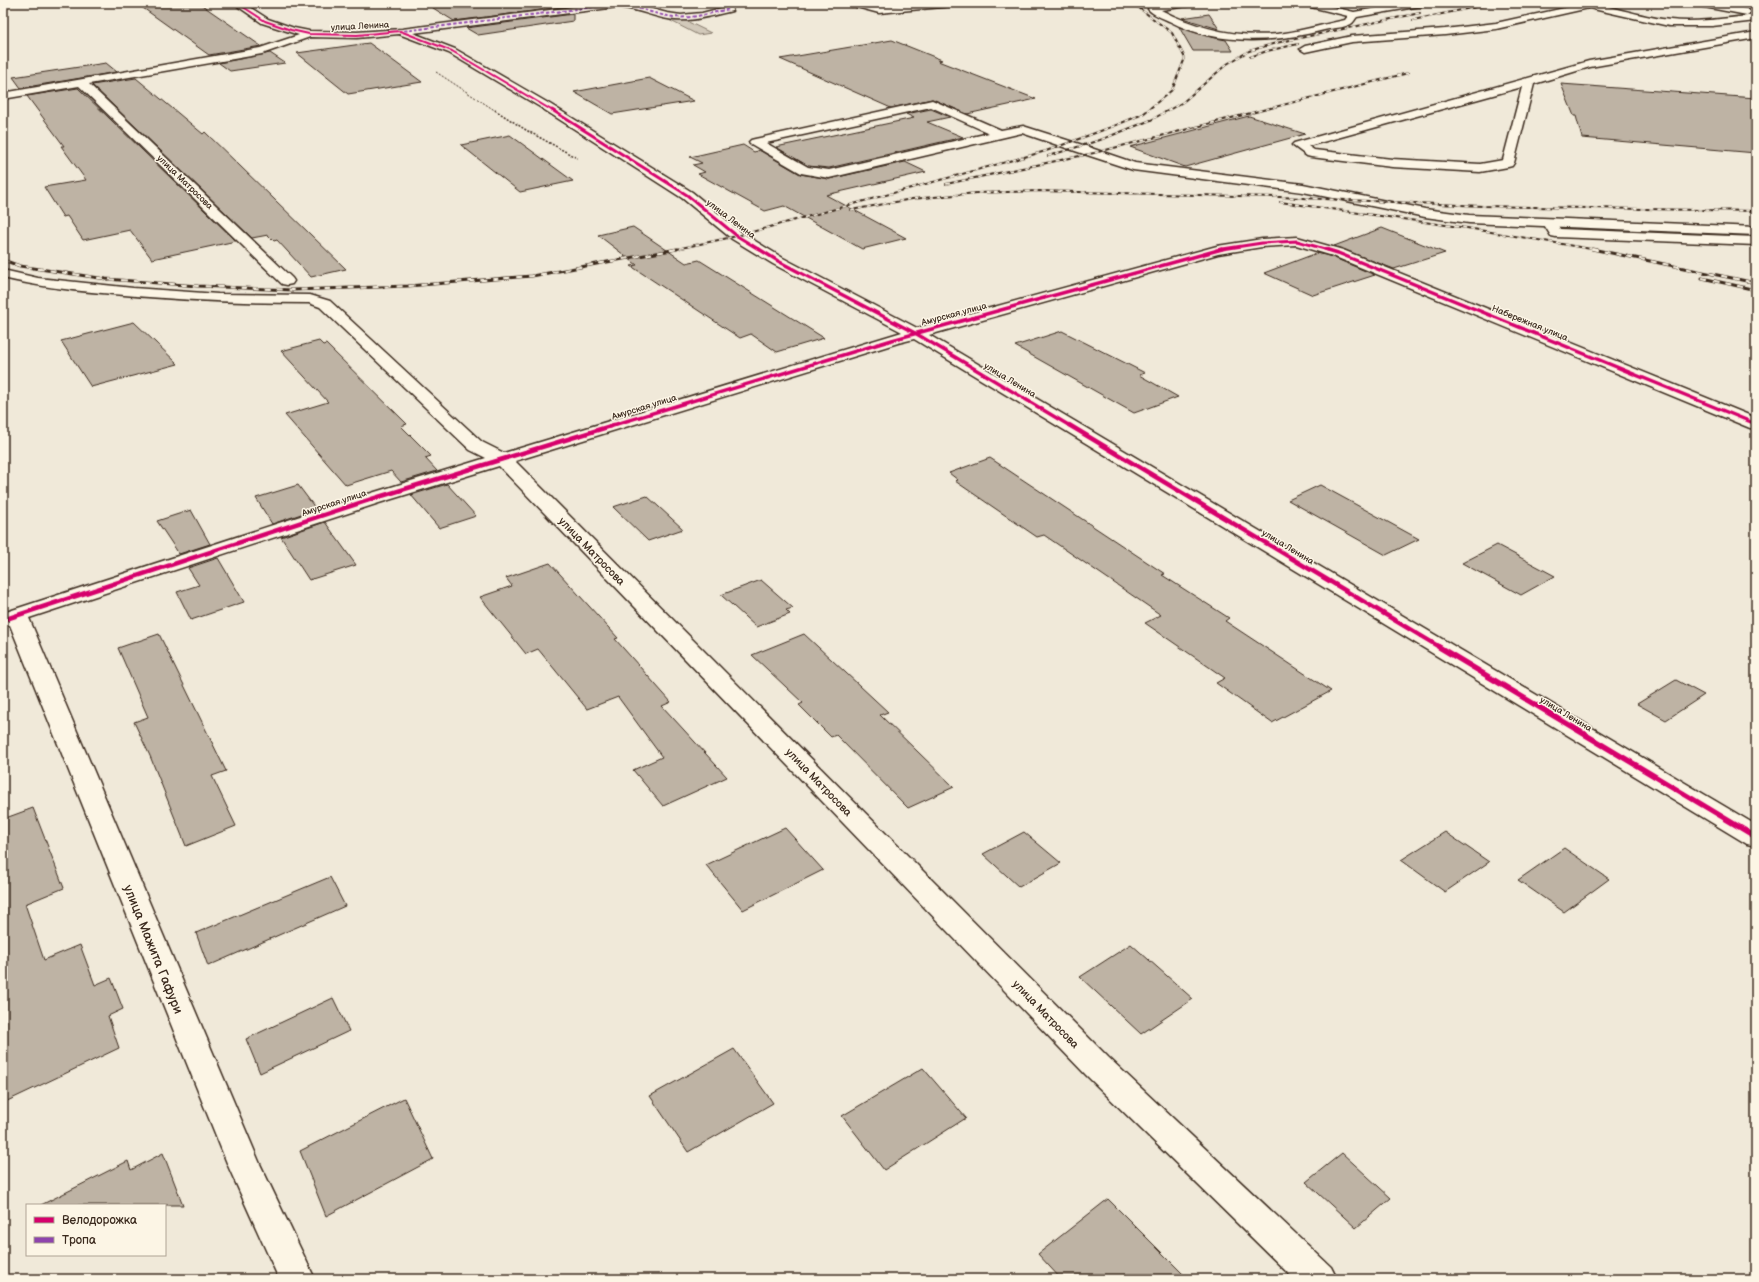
<svg xmlns="http://www.w3.org/2000/svg" width="1759" height="1282" viewBox="0 0 1759 1282" font-family="'Balsamiq Sans',sans-serif">
  <style>
    .green { fill: #d2c9ba; stroke: #867a6c }
    .building { fill: #beb3a4; stroke: #3b2a1e }
    .lines { fill: none; stroke-linecap: round; stroke-linejoin: round }
    .service-casing { stroke: #3b2a1e; stroke-width: 3 }
    .minor-casing { stroke: #3b2a1e; stroke-width: 3 }
    .path-far1 { stroke: #3b2a1e; stroke-width: 1; stroke-dasharray: 2 1.5; stroke-linecap: butt }
    .path { stroke: #3b2a1e; stroke-width: 1.5; stroke-dasharray: 2 1.5; stroke-linecap: butt }
    .service { fill: #fcf5e5; fill-rule: evenodd }
    .minor { fill: #fcf5e5; fill-rule: evenodd }
    .rail-far1-casing { stroke: #3b2a1e; stroke-width: 2 }
    .rail-casing { stroke: #3b2a1e; stroke-width: 3 }
    .rail-far1 { stroke: #fcf5e5; stroke-width: 1.5; stroke-dasharray: 4; stroke-linecap: butt }
    .rail { stroke: #fcf5e5; stroke-width: 2; stroke-dasharray: 6; stroke-linecap: butt }
    .quiet { stroke: #8e44ad; stroke-width: 2; stroke-dasharray: 3.5 2; stroke-linecap: butt }
    .cycleway-far4-casing { stroke: #fcf5e5; stroke-width: 3 }
    .cycleway-far3-casing { stroke: #fcf5e5; stroke-width: 4.5 }
    .cycleway-far2-casing { stroke: #fcf5e5; stroke-width: 5.5 }
    .cycleway-far1-casing { stroke: #fcf5e5; stroke-width: 6 }
    .cycleway-casing { stroke: #fcf5e5; stroke-width: 8 }
    .cycleway-far4 { stroke: #d6006c; stroke-width: 2 }
    .cycleway-far3 { stroke: #d6006c; stroke-width: 3 }
    .cycleway-far2 { stroke: #d6006c; stroke-width: 3.5 }
    .cycleway-far1 { stroke: #d6006c; stroke-width: 4.5 }
    .cycleway { stroke: #d6006c; stroke-width: 5.5 }
    .labels { text-anchor: middle; stroke-width: 3; stroke-linejoin: round; paint-order: stroke }
    .far-street-label { font-size: 9px; fill: #3b2a1e; stroke: #fcf5e5 }
    .street-label { font-size: 11px; fill: #3b2a1e; stroke: #fcf5e5 }
    .near-street-label { font-size: 13px; fill: #3b2a1e; stroke: #fcf5e5 }
  </style>
  <rect width="100%" height="100%" fill="#f0e9d9"/>
  <filter id="ink" filterUnits="userSpaceOnUse"><feTurbulence type="fractalNoise" baseFrequency=".025" numOctaves="2"/><feDisplacementMap in="SourceGraphic" scale="8" xChannelSelector="R" yChannelSelector="G"/><feConvolveMatrix kernelMatrix="1 2 1 2 8 2 1 2 1" color-interpolation-filters="sRGB"/></filter>
  <g filter="url(#ink)">
    <path class="green" d="M 680,18 L 711,33 L 698,35 L 667,19 Z"/>
    <path class="building" d="M 136,3 L 199,3 L 261,46 L 209,55 Z
      M 425,3 L 572,3 L 572,6 L 454,21 Z
      M 573,14 L 573,21 L 478,35 L 466,28 Z
      M 1209,14 L 1219,29 L 1182,18 Z
      M 1179,27 L 1206,36 L 1226,40 L 1233,51 L 1193,51 Z
      M 892,40 L 942,60 L 938,61 L 1036,99 L 967,114 L 932,99 L 891,108 L 780,59 Z
      M 369,43 L 422,82 L 348,94 L 297,53 Z
      M 270,53 L 285,63 L 230,71 L 219,63 Z
      M 106,63 L 117,72 L 21,88 L 13,77 Z
      M 136,78 L 203,134 L 205,132 L 346,269 L 311,277 L 277,240 L 274,241 L 268,235 L 252,238 L 92,85 Z
      M 649,78 L 694,101 L 612,114 L 574,92 Z
      M 1561,84 L 1756,98 L 1756,153 L 1582,138 L 1576,116 L 1574,116 Z
      M 78,88 L 236,241 L 152,259 L 130,230 L 83,240 L 67,216 L 63,217 L 44,187 L 86,180 L 61,146 L 64,146 L 27,96 Z
      M 931,109 L 950,117 L 927,122 L 963,137 L 829,168 L 808,166 L 776,147 L 914,118 L 906,114 Z
      M 1249,116 L 1305,134 L 1185,167 L 1130,147 Z
      M 510,135 L 547,162 L 573,181 L 520,192 L 461,145 Z
      M 743,145 L 754,152 L 759,150 L 800,174 L 829,179 L 905,162 L 926,172 L 826,195 L 906,238 L 862,249 L 784,206 L 765,211 L 698,174 L 705,172 L 693,165 L 702,163 L 690,157 Z
      M 633,227 L 686,263 L 699,260 L 824,338 L 777,352 L 751,334 L 740,338 L 631,266 L 637,265 L 598,235 Z
      M 1382,228 L 1445,253 L 1394,269 L 1334,246 Z
      M 1317,253 L 1332,257 L 1375,275 L 1313,295 L 1264,273 Z
      M 134,322 L 178,364 L 91,387 L 61,341 Z
      M 1062,331 L 1145,373 L 1139,375 L 1178,397 L 1134,413 L 1015,346 Z
      M 319,341 L 323,345 L 326,344 L 407,424 L 401,426 L 431,456 L 425,458 L 437,471 L 401,482 L 391,471 L 346,485 L 285,415 L 328,402 L 281,351 Z
      M 990,458 L 1165,574 L 1162,575 L 1229,618 L 1225,621 L 1331,691 L 1272,723 L 1216,683 L 1225,678 L 1145,623 L 1161,615 L 1044,535 L 1037,537 L 955,481 L 958,480 L 949,473 Z
      M 447,484 L 476,516 L 439,528 L 411,495 Z
      M 298,485 L 316,509 L 272,524 L 256,498 Z
      M 1320,485 L 1419,539 L 1386,555 L 1288,500 Z
      M 647,496 L 683,529 L 648,541 L 613,507 Z
      M 191,510 L 210,544 L 179,554 L 157,521 Z
      M 325,522 L 356,565 L 309,580 L 281,537 Z
      M 1497,545 L 1555,576 L 1521,595 L 1462,563 Z
      M 218,558 L 244,602 L 191,620 L 177,592 L 199,585 L 188,568 Z
      M 550,563 L 618,638 L 615,639 L 671,702 L 662,706 L 727,777 L 663,806 L 633,770 L 662,757 L 618,697 L 587,709 L 538,649 L 526,654 L 480,597 L 512,586 L 506,578 Z
      M 761,580 L 793,608 L 786,610 L 790,614 L 756,627 L 721,595 Z
      M 159,634 L 226,771 L 212,776 L 236,826 L 186,846 L 150,756 L 134,722 L 148,717 L 118,648 Z
      M 804,634 L 888,712 L 880,715 L 954,787 L 908,808 L 836,735 L 831,737 L 799,705 L 803,703 L 752,655 Z
      M 1676,680 L 1704,695 L 1666,720 L 1637,704 Z
      M 33,808 L 64,888 L 25,904 L 44,960 L 80,945 L 95,985 L 111,978 L 123,1009 L 108,1016 L 119,1048 L 3,1103 L 3,819 Z
      M 785,828 L 823,870 L 743,910 L 706,865 Z
      M 1024,832 L 1061,863 L 1019,887 L 983,854 Z
      M 1445,832 L 1489,862 L 1445,892 L 1401,860 Z
      M 1564,848 L 1609,879 L 1564,912 L 1518,880 Z
      M 330,877 L 345,906 L 208,966 L 196,933 Z
      M 1131,944 L 1193,999 L 1141,1034 L 1080,977 Z
      M 333,998 L 349,1031 L 260,1073 L 246,1039 Z
      M 734,1049 L 773,1103 L 688,1152 L 650,1096 Z
      M 923,1068 L 966,1118 L 884,1170 L 842,1116 Z
      M 404,1098 L 433,1159 L 326,1216 L 300,1151 Z
      M 163,1153 L 183,1205 L 41,1205 L 128,1161 L 131,1170 Z
      M 1342,1153 L 1391,1198 L 1356,1228 L 1306,1182 Z
      M 1108,1199 L 1188,1279 L 1061,1279 L 1038,1254 Z"/>
    <g class="lines">
      <g class="service-casing">
        <path id="service" d="M 848,3 L 862,3 L 879,7 L 925,3 L 957,3 L 953,6 L 879,13 L 849,5 Z
          M 1172,3 L 1191,3 L 1187,6 L 1161,10 C 1200,30 1242,39 1285,33 C 1305,30 1325,24 1345,20 L 1348,16 L 1303,5 L 1302,3 L 1317,3 L 1354,12 L 1406,3 L 1425,3 L 1421,6 L 1357,17 C 1355,19 1353,23 1351,24 C 1344,28 1332,28 1324,30 C 1273,43 1217,46 1169,21 C 1162,18 1152,14 1148,9 L 1149,7 Z
          M 1576,3 C 1608,3 1638,17 1670,20 C 1698,23 1728,18 1756,15 L 1756,21 L 1712,26 L 1669,26 L 1589,8 L 1496,29 L 1445,35 L 1352,42 L 1305,52 L 1300,49 L 1305,46 L 1352,36 L 1445,29 L 1496,23 L 1578,5 Z
          M 1695,3 L 1713,3 L 1747,9 L 1751,12 L 1747,15 L 1699,6 Z
          M 1756,32 L 1756,38 L 1590,67 L 1534,84 L 1514,163 L 1512,166 L 1508,167 L 1480,172 L 1392,167 L 1311,157 L 1307,156 L 1292,145 L 1294,143 L 1589,61 ZM 1522,87 L 1503,160 L 1480,164 L 1392,159 L 1314,150 L 1308,146 Z
          M 932,100 L 1001,130 L 1023,126 L 1092,148 L 1094,151 L 1092,154 L 1084,154 L 1022,133 L 829,178 L 801,173 L 751,144 L 749,142 L 751,140 L 755,139 ZM 931,107 L 989,133 L 829,170 L 808,167 L 766,143 Z
          M 1550,219 L 1555,220 L 1560,229 L 1756,237 L 1756,245 L 1556,237 L 1551,236 L 1543,223 L 1545,220 Z"/>
      </g>
      <g class="minor-casing">
        <path id="minor" d="M 233,3 L 243,3 L 268,19 L 294,28 L 309,31 L 357,32 L 402,29 L 604,3 L 629,3 L 667,13 L 681,15 L 702,13 L 725,7 L 725,3 L 733,3 L 732,11 C 711,16 690,23 668,19 C 651,16 635,8 617,7 L 413,33 L 455,49 L 548,103 L 692,192 L 742,233 L 783,258 L 917,328 L 1217,246 L 1262,239 L 1297,237 L 1343,250 L 1756,418 L 1756,429 L 1750,428 L 1333,256 L 1296,245 L 1262,247 L 1218,254 L 929,335 L 1756,825 L 1756,846 L 1747,844 L 914,339 L 898,343 L 515,461 L 1108,1057 L 1331,1267 L 1337,1279 L 1294,1279 L 1086,1075 L 499,466 L 379,503 L 29,618 L 260,1164 L 315,1279 L 279,1279 L 229,1168 L 10,625 L 3,626 L 3,613 L 365,495 L 486,458 L 470,450 L 320,307 L 309,303 C 239,303 171,300 102,293 C 68,290 36,286 3,278 L 3,270 L 38,278 L 133,288 L 218,294 L 310,295 L 330,301 L 482,442 L 504,453 L 902,332 L 773,264 L 732,239 L 682,198 L 540,107 L 449,53 L 399,34 L 357,38 L 310,37 L 262,54 L 89,84 L 292,278 L 294,281 L 292,284 L 287,285 L 282,284 L 79,86 L 3,99 L 3,93 L 260,48 L 299,35 L 262,23 Z
          M 1088,147 L 1135,163 L 1303,184 L 1425,209 L 1469,215 L 1756,227 L 1756,235 L 1469,223 L 1425,217 L 1303,192 L 1133,170 L 1084,154 L 1082,151 L 1084,148 Z"/>
      </g>
      <path class="path-far1" d="M 436,72 L 496,111"/>
      <path class="path" d="M 495,110 L 526,130 L 577,158"/>
      <use href="#service" class="service"/>
      <use href="#minor" class="minor"/>
      <g class="rail-far1-casing">
        <path id="rail-far1" d="M 1413,20 L 1495,3
          M 1250,57 L 1267,51 L 1298,44
          M 1048,156 L 1100,140 L 1151,120 L 1183,102 L 1227,64 L 1249,51 L 1276,43 L 1420,13
          M 946,184 L 1094,153 L 1408,73
          M 1280,202 L 1467,228 L 1597,250
          M 851,210 L 912,199 L 977,193 L 1039,191 L 1279,197 L 1483,206 L 1756,211
          M 672,250 L 737,236 L 1046,151 L 1114,126 L 1143,114 L 1172,90 L 1185,58 L 1172,33 L 1139,8 L 1129,3"/>
      </g>
      <g class="rail-casing">
        <path id="rail" d="M 1592,249 L 1756,283
          M 3,260 L 20,266 L 106,279 L 198,286 L 293,290 L 408,286 L 532,276 L 677,249
          M 1702,278 L 1756,290"/>
      </g>
      <use href="#rail-far1" class="rail-far1"/>
      <use href="#rail" class="rail"/>
      <path class="quiet" d="M 617,4 C 637,6 655,15 674,17 C 693,19 711,13 729,9 L 729,3
        M 404,31 L 617,4 L 616,3"/>
      <g class="cycleway-far4-casing">
        <path id="cycleway-far4" d="M 237,3 L 265,21 L 291,30 L 309,34 L 357,35 L 400,31 L 452,51 L 553,111"/>
      </g>
      <g class="cycleway-far3-casing">
        <path id="cycleway-far3" d="M 552,110 L 687,195 L 737,236 L 760,250
          M 1216,250 L 1262,243 L 1297,241 L 1328,250"/>
      </g>
      <g class="cycleway-far2-casing">
        <path id="cycleway-far2" d="M 759,249 L 778,261 L 915,333 L 1070,426
          M 1325,249 L 1338,253 L 1756,424
          M 610,426 L 892,340 L 1222,249"/>
      </g>
      <g class="cycleway-far1-casing">
        <path id="cycleway-far1" d="M 1069,425 L 1441,648
          M 3,620 L 372,499 L 614,425"/>
      </g>
      <g class="cycleway-casing">
        <path id="cycleway" d="M 1439,647 L 1756,837"/>
      </g>
      <use href="#cycleway-far4" class="cycleway-far4"/>
      <use href="#cycleway-far3" class="cycleway-far3"/>
      <use href="#cycleway-far2" class="cycleway-far2"/>
      <use href="#cycleway-far1" class="cycleway-far1"/>
      <use href="#cycleway" class="cycleway"/>
    </g>
  </g>
  <g class="labels">
    <g class="far-street-label">
      <text transform="translate(360 26) rotate(-3)" y="3">улица Ленина</text>
      <text transform="translate(185 182) rotate(44)" y="3">улица Матросова</text>
      <text transform="translate(731 219) rotate(37)" y="3">улица Ленина</text>
      <text transform="translate(954 314) rotate(-15)" y="3">Амурская улица</text>
      <text transform="translate(1530 323) rotate(22)" y="3">Набережная улица</text>
      <text transform="translate(1010 380) rotate(31)" y="3">улица Ленина</text>
      <text transform="translate(644 407) rotate(-17)" y="3">Амурская улица</text>
      <text transform="translate(334 503) rotate(-18)" y="3">Амурская улица</text>
      <text transform="translate(1288 547) rotate(31)" y="3">улица Ленина</text>
      <text transform="translate(1566 714) rotate(31)" y="3">улица Ленина</text>
    </g>
    <g class="street-label">
      <text transform="translate(592 551) rotate(46)" y="4">улица Матросова</text>
      <text transform="translate(819 782) rotate(46)" y="4">улица Матросова</text>
      <text transform="translate(1046 1014) rotate(46)" y="4">улица Матросова</text>
    </g>
    <g class="near-street-label">
      <text transform="translate(154 949) rotate(68)" y="5">улица Мажита Гафури</text>
    </g>
  </g>
  <rect width="1759" height="1282" fill="none" stroke="#fcf5e5" stroke-width="16"/>
  <rect x="8" y="8" width="1743" height="1266" fill="none" stroke="#3b2a1e" stroke-width="1.5" filter="url(#ink)"/>
  <rect x="26" y="1204" width="140" height="52" fill="#fcf5e5" stroke="#afa495"/>
  <rect x="34" y="1217" width="20" height="6" fill="#d6006c" stroke="#afa495"/>
  <text x="62" y="1224" font-size="12" fill="#3b2a1e">Велодорожка</text>
  <rect x="34" y="1237" width="20" height="6" fill="#8e44ad" stroke="#afa495"/>
  <text x="62" y="1244" font-size="12" fill="#3b2a1e">Тропа</text>
</svg>
